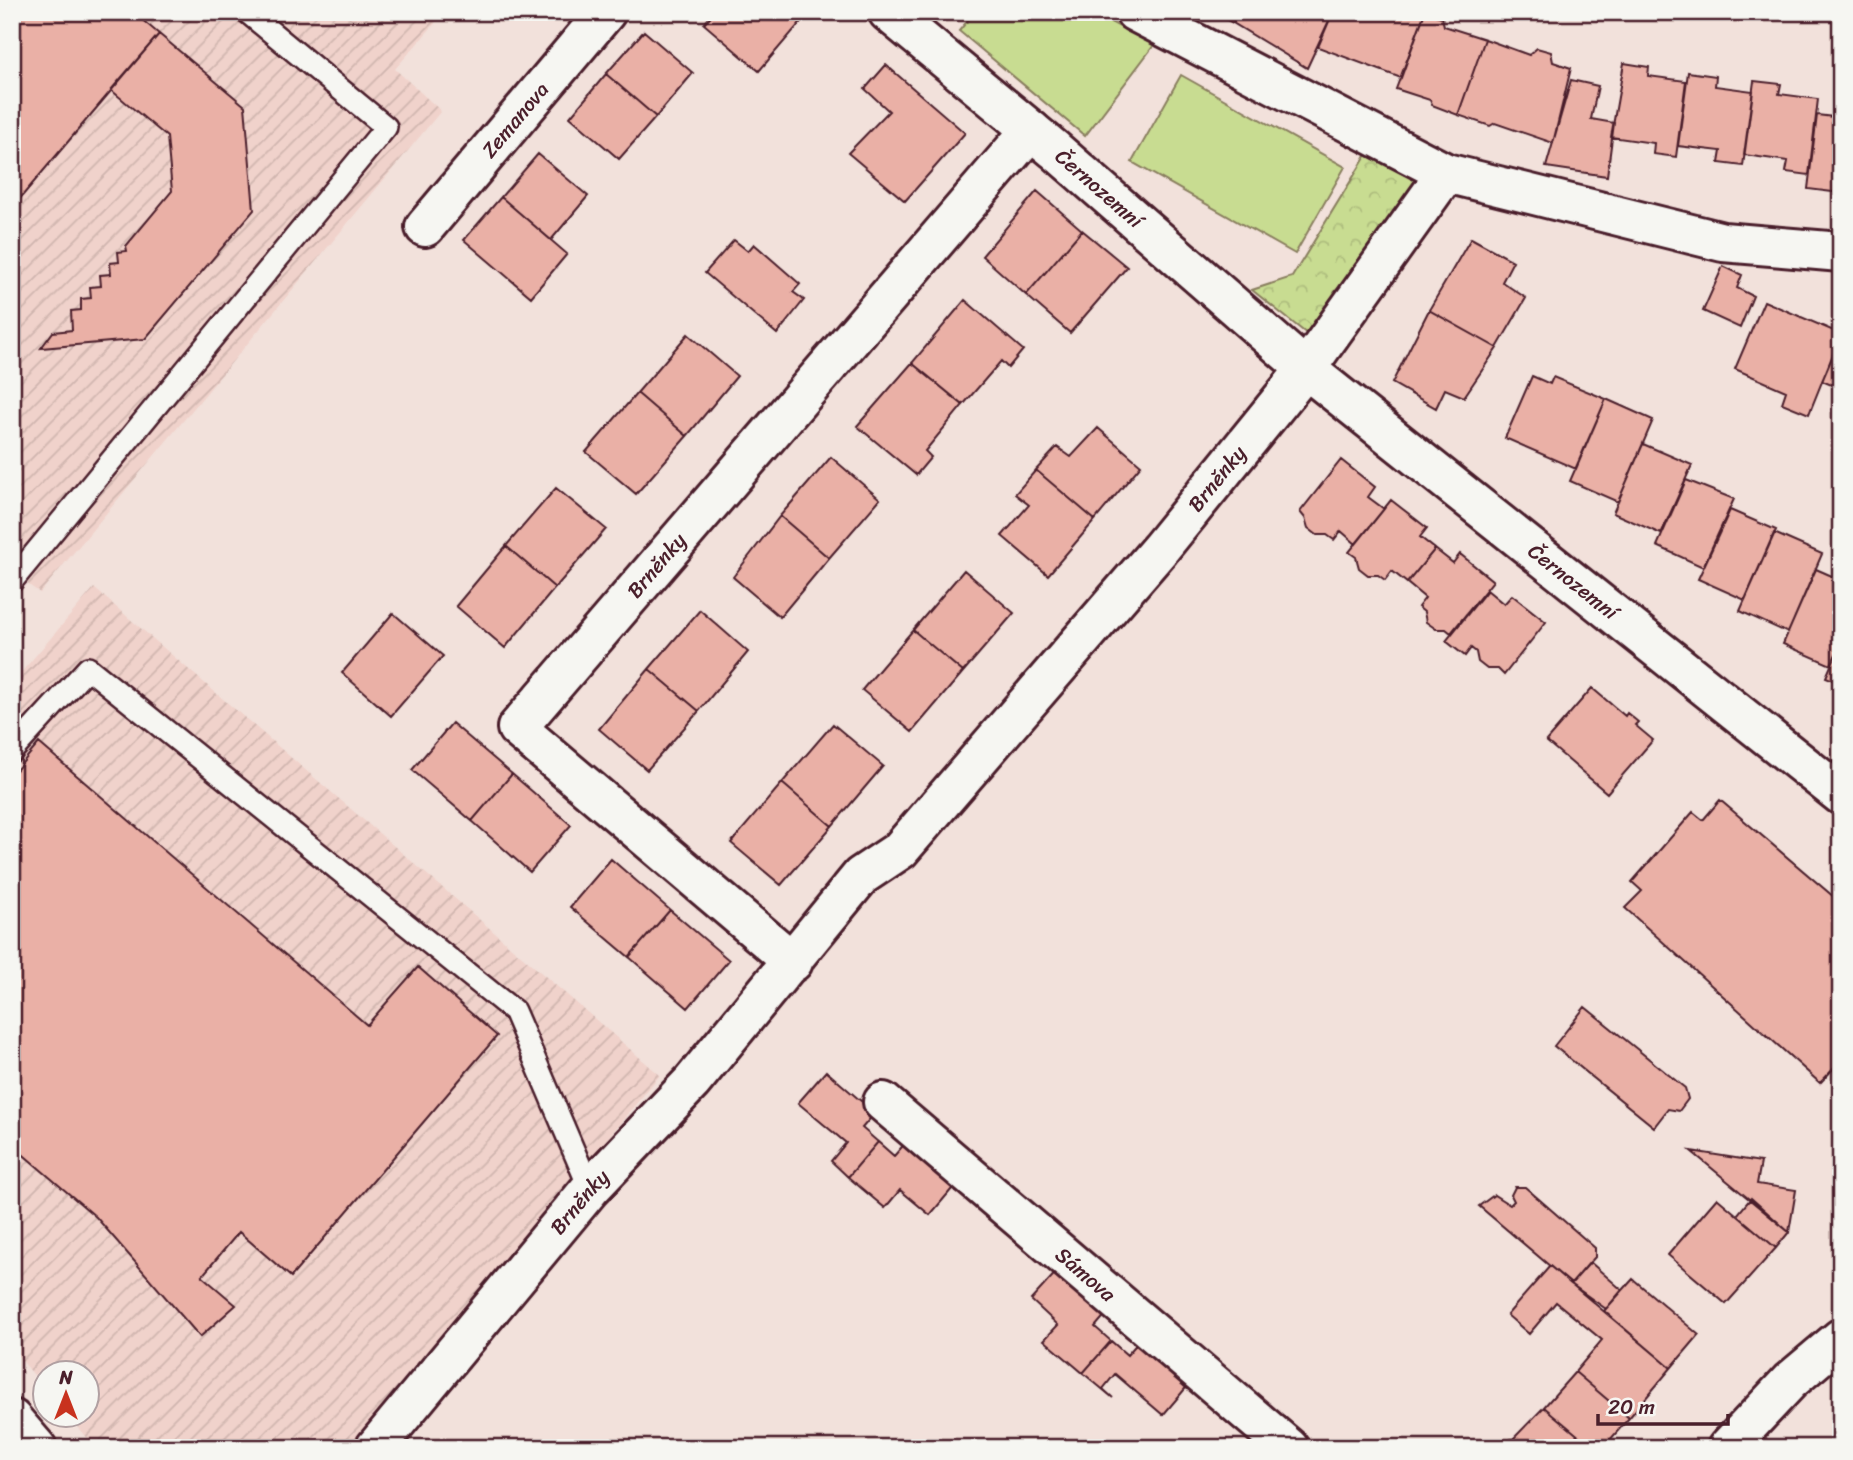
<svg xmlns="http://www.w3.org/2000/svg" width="1853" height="1460" font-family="Sriracha,sans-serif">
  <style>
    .industrial { fill: url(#industrial-furrows) }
    .park { fill: url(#park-crowns); stroke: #897e5e; stroke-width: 2 }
    .garden { fill: #c8dc91; stroke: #897e5e; stroke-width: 2 }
    .building { fill: #eab0a6; stroke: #4a1f2b; stroke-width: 2 }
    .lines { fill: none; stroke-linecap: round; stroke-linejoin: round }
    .lane-casing { stroke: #4a1f2b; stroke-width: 26 }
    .street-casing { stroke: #4a1f2b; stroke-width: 44 }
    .secondary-casing { stroke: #4a1f2b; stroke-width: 44 }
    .lane { stroke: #f6f6f2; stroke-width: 21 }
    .street { stroke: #f6f6f2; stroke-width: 38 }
    .secondary { stroke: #f6f6f2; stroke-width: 38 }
    .labels { text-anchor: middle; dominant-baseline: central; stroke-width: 5; stroke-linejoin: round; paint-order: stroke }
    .street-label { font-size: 21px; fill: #4a1f2b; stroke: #f6f6f2 }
  </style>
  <defs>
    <pattern id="industrial-furrows" width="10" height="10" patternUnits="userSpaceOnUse" patternTransform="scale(1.75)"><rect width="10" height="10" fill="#f0d2cb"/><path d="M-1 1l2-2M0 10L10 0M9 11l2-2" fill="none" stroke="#cfb4ae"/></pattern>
    <pattern id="park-crowns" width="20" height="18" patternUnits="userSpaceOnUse" patternTransform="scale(1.75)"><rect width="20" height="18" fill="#c8dc91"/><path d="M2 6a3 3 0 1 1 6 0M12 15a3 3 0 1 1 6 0" fill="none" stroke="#adbc7d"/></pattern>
  </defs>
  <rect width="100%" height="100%" fill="#f2e1db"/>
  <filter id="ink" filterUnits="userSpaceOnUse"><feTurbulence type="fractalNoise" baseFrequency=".0143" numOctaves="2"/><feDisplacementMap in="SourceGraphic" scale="14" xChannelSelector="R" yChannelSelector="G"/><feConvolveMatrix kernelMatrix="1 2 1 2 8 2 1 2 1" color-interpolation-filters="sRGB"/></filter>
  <g filter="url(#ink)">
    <!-- industrial -->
    <path class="industrial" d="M12 12H445L395 69 441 111 40 593 12 573Z
      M94 588 660 1075 351 1448H96L68 1415 88 1414V1372H46L45 1388 12 1349V683Z"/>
    <!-- park -->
    <path class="park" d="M1371 148 1419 178 1322 346 1252 290 1292 277Z"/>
    <!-- garden -->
    <path class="garden" d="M975 12H1092L1154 45 1085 136 959 31Z
      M1181 75 1345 167 1295 254 1132 162Z"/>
    <!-- building -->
    <path class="building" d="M12 12H133L159 34 12 208Z
      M714 12H801L806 16 759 71 704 24Z
      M1212 12H1237L1233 23Z
      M1237 12H1333L1307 68 1233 23Z
      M1333 12H1425L1401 78 1318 47Z
      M1425 12 1442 17 1444 26 1485 39 1458 115 1432 105 1430 100 1396 89Z
      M644 31 693 73 656 117 606 74Z
      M159 34 245 106 254 210 145 339 41 348 53 332 72 330 71 311 81 310V299L91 298 90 287 101 286 100 275 111 274 110 263 119 262 118 252 127 251 126 246 172 191 167 137 111 90Z
      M1485 39 1529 55 1537 48 1551 52 1553 62 1571 68 1553 143 1495 123 1490 126 1458 115Z
      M1624 63 1649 67 1648 76 1686 81 1676 157 1653 154 1654 143 1611 137Z
      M886 65 965 133 905 201 848 153 889 111 865 89Z
      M1688 72 1716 76 1715 86 1753 91 1743 166 1719 163 1721 151 1678 146Z
      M606 74 656 117 619 159 570 117Z
      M1571 80 1598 86 1591 119 1614 123 1607 176 1546 167Z
      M1754 81 1781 84 1779 94 1818 99 1809 175 1786 172 1788 161 1744 155Z
      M1817 115 1841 118V193L1808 189Z
      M538 154 588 196 551 240 501 197Z
      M1037 191 1082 230 1026 295 982 256Z
      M501 197 567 254 531 297 464 240Z
      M1082 230 1127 267 1070 333 1026 295Z
      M1471 238 1513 261 1502 282 1526 298 1497 348 1429 310Z
      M734 240 748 251 754 244 800 284 793 292 804 300 777 334 705 273Z
      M1723 266 1742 275 1737 288 1753 296 1740 328 1703 311Z
      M965 300 1023 350 1008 368 1001 361 963 405 912 363Z
      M1764 301 1841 334 1809 414 1782 403 1786 391 1735 369Z
      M1429 310 1497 348 1464 397 1445 389 1436 408 1392 383Z
      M688 334 737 376 687 436 637 393Z
      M1841 337V389L1822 381Z
      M912 363 963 405 925 451 931 457 916 475 857 426Z
      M1532 376 1550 384 1553 377 1606 399 1576 469 1505 438Z
      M637 393 687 436 636 494 586 452Z
      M1606 399 1653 420 1618 502 1570 481Z
      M1098 428 1141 465 1095 520 1036 470 1057 447 1071 457Z
      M1643 444 1692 465 1661 534 1613 513Z
      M831 457 880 499 829 558 780 516Z
      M1341 460 1375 487 1368 497 1384 509 1356 544 1341 531 1334 540 1327 535H1317L1308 528 1305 518 1300 512Z
      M1036 470 1095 520 1048 575 1002 536 1029 505 1015 494Z
      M1686 480 1734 499 1703 567 1657 546Z
      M556 488 606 529 555 588 506 546Z
      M1391 500 1427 528 1420 537 1435 549 1407 583 1392 571 1385 580 1378 575H1368L1359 568 1356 557 1349 552Z
      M1730 510 1776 530 1745 600 1698 579Z
      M780 516 829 558 780 617 733 577Z
      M1774 533 1822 554 1788 633 1740 611Z
      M506 546 555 588 505 648 456 606Z
      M1435 549 1453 563 1460 554 1493 581 1451 633 1446 629H1436L1426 622 1424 612 1418 607 1425 598 1407 583Z
      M1816 569 1841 580V643L1831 665 1783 644Z
      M964 570 1014 613 963 672 913 630Z
      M1487 590 1504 604 1512 595 1546 622 1504 675 1498 669H1487L1478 662 1476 652 1471 648 1465 656 1446 641Z
      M700 610 748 652 699 711 649 669Z
      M393 613 443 656 391 716 342 673Z
      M913 630 963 672 912 732 862 690Z
      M1841 643V683L1826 677Z
      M649 669 699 711 647 770 599 729Z
      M1592 688 1625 716 1627 713 1638 722 1635 725 1653 740 1607 793 1546 741Z
      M452 723 512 774 472 821 412 770Z
      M833 724 883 766 832 826 782 783Z
      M39 743 367 1025 418 967 497 1036 291 1277 239 1232 202 1276 236 1305 200 1337 96 1217 12 1145V775Z
      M512 774 571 825 530 872 472 821Z
      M782 783 832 826 781 885 731 843Z
      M1720 800 1841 903V1070L1836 1066 1820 1083 1625 908 1642 891 1632 882 1693 812 1703 820Z
      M611 859 670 910 629 957 570 907Z
      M670 910 729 960 688 1008 629 957Z
      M1585 1007 1685 1088 1688 1099 1679 1111 1668 1109 1654 1127 1554 1046Z
      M826 1071 875 1113 862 1128 878 1142 848 1177 831 1161 846 1143 798 1103Z
      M907 1141 957 1183 930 1215 900 1190 885 1208 848 1177 878 1142 894 1156Z
      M1691 1151 1761 1162 1757 1184 1796 1190 1789 1232Z
      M1515 1187H1525L1595 1248V1257L1571 1284 1479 1206 1494 1195 1510 1205 1514 1201 1511 1195Z
      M1717 1198 1776 1248 1726 1304 1668 1255Z
      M1751 1198 1789 1232 1776 1248 1737 1215Z
      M1590 1262 1622 1290 1606 1309 1571 1284Z
      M1550 1266 1671 1368 1629 1418 1575 1372 1602 1340 1556 1302 1529 1334 1507 1315Z
      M1059 1269 1107 1313 1095 1327 1111 1341 1083 1373 1044 1340 1058 1325 1031 1300Z
      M1633 1279 1699 1335 1671 1368 1604 1311Z
      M1140 1340 1190 1383 1163 1415 1115 1374 1103 1389 1113 1398 1083 1373 1111 1341 1127 1355Z
      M1575 1372 1629 1418 1603 1448H1593L1544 1407Z
      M1544 1407 1593 1448H1523L1513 1439Z
      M1511 1439H1513L1523 1448H1503Z"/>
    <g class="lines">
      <defs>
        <path id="lane" d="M12 581 386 127 247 12
          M12 751 88 668 514 1011 590 1189"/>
        <g id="street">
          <path id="s1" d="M888 12 1055 150 1306 369 1841 795"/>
          <path d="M1135 12 1446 173 1723 242 1841 252"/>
          <path id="s2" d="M425 227 606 12"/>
          <path id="s3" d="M793 962 517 728 1031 130"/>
          <path id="s4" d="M883 1102 1289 1448"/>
          <path id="s5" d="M375 1448 590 1189 692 1082 861 876 900 850 1160 549 1306 369 1446 173"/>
        </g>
        <path id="secondary" d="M12 1419 37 1448
          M1727 1448 1790 1381 1841 1338"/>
      </defs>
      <!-- lane casing -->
      <use href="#lane" class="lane-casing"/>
      <!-- street casing -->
      <use href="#street" class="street-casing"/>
      <!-- secondary casing -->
      <use href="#secondary" class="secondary-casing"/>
      <!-- lane -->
      <use href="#lane" class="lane"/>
      <!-- street -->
      <use href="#street" class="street"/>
      <!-- secondary -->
      <use href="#secondary" class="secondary"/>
    </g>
  </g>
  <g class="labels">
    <!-- street labels -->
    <g class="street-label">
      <text stroke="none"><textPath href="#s2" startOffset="140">Zemanova</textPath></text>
      <text stroke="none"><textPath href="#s1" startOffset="275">Černozemní</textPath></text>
      <text stroke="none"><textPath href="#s5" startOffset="1286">Brněnky</textPath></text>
      <text stroke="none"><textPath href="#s3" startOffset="576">Brněnky</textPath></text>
      <text stroke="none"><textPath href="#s1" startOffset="891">Černozemní</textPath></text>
      <text stroke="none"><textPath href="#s5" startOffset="320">Brněnky</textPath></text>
      <text stroke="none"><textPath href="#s4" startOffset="266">Sámova</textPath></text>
    </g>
  </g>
  <!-- margin -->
  <rect width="1853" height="1460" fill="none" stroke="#f6f6f2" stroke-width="42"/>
  <rect x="21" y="21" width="1811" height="1418" fill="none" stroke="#4a1f2b" stroke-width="2.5" filter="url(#ink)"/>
  <!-- north arrow -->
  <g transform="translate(66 1394)"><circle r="33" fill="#f6f6f2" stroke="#b1a0a2" stroke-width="2"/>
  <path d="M0-5L12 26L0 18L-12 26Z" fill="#c8321e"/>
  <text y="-10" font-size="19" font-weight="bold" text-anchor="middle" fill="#4a1f2b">N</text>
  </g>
  <!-- scale -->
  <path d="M1598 1414v10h130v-10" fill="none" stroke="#4a1f2b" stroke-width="3.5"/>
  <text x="1608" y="1414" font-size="21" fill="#4a1f2b" stroke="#f6f6f2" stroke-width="5" paint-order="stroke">20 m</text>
</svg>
